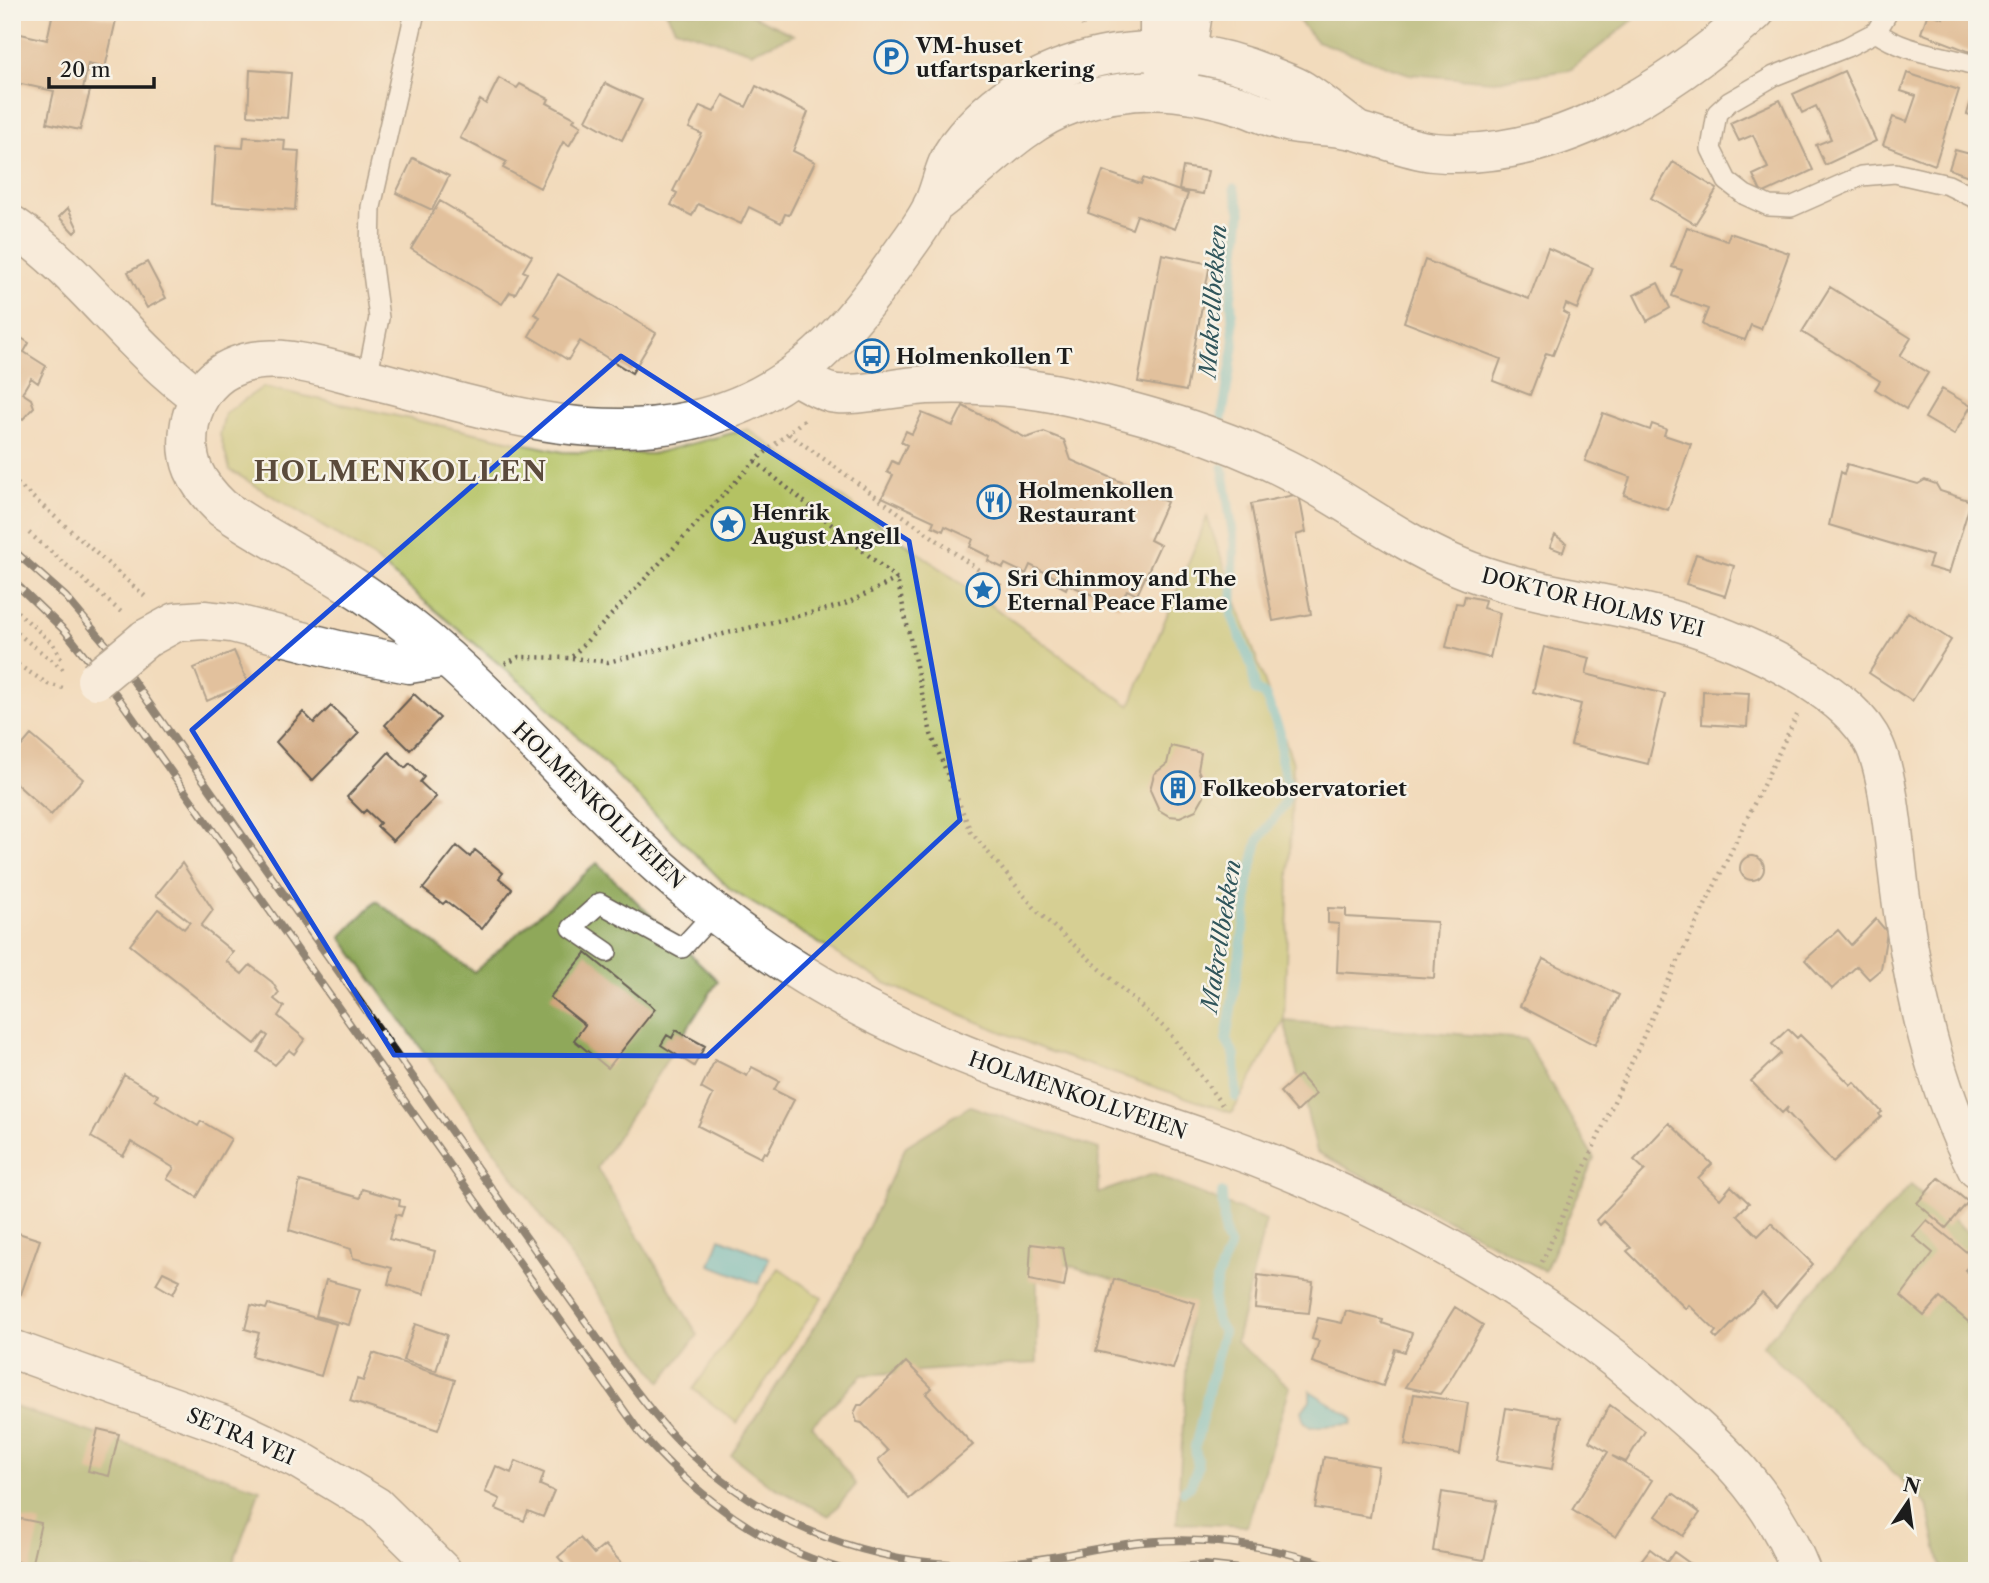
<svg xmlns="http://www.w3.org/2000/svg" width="1989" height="1583" font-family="'Libre Caslon Text',serif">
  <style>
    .green { fill: #b4c264; stroke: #686f40; stroke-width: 2 }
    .forest { fill: #8fa85a; stroke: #56623b; stroke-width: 2 }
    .water { fill: #55c0cf; stroke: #386e76; stroke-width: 2 }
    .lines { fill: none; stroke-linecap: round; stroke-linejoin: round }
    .stream { stroke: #55c0cf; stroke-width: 10 }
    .building { fill: #cfa378 }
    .service-casing { stroke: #675f54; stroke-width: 22 }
    .minor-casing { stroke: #675f54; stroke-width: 41 }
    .tertiary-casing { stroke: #675f54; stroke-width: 41 }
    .secondary-casing { stroke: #675f54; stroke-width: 41 }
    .path { stroke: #675f54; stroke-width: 4.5; stroke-dasharray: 2 5; stroke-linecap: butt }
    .service { stroke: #fff; stroke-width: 19 }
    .minor { stroke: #fff; stroke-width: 38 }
    .tertiary { stroke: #fff; stroke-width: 38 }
    .secondary { stroke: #fff; stroke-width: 38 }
    .rail-casing { stroke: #1c1c1c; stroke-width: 8 }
    .rail { stroke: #f7f3e8; stroke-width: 5; stroke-dasharray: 16; stroke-linecap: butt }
    .minor-bridge-casing { stroke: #675f54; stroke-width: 41; stroke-linecap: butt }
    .minor-bridge { stroke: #fff; stroke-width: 38 }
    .marked { fill: none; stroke: #1d4ed8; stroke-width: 5; stroke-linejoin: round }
    .labels { text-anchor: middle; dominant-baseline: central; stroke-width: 5; stroke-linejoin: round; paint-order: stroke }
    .poi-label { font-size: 21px; font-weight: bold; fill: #1c1c1c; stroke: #f7f3e8; text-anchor: start }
    .street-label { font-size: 21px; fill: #1c1c1c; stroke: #f7f3e8 }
    .water-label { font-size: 23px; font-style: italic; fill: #30555b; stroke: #f7f3e8 }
    .district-label { font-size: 28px; font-weight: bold; letter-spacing: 2px; fill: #5b4b3c; stroke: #f7f3e8 }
  </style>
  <rect width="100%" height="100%" fill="#f7f3e8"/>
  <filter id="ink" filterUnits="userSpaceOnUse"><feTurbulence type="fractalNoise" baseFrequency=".0143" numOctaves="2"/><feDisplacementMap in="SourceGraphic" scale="14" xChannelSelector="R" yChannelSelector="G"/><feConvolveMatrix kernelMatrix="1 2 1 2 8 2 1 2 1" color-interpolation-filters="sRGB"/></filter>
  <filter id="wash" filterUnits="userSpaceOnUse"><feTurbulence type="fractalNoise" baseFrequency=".00686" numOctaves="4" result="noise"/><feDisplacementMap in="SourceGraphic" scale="28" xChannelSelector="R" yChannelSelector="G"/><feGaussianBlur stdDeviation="1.57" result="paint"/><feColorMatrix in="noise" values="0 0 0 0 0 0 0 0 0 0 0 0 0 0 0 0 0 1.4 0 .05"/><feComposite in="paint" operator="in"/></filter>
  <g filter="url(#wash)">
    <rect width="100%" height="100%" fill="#f2dbbc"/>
    <!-- green -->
    <path class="green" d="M263 387 563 452 652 454 748 429 1130 706 1207 517 1293 763 1284 1021 1232 1113 1045 1050 885 983 731 890 536 695 371 556 230 470 220 435 225 413Z
      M779 1268 822 1298 737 1423 693 1389Z"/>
    <!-- forest -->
    <path class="forest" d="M666 12H745L794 35 752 52 675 28Z
      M1291 12H1643L1570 70 1492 81 1409 74 1316 41Z
      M597 863 718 981 597 1168 698 1335 661 1382 341 937 376 901 474 972Z
      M1284 1021 1525 1039 1594 1158 1545 1271 1317 1152Z
      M970 1106 1099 1149 1098 1193 1153 1174 1266 1220 1236 1342 1290 1387 1247 1526 1177 1523 1190 1304 1037 1255V1363L862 1375 812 1425 856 1485 829 1516 768 1484 731 1455 840 1288 906 1146Z
      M1911 1185 1977 1240V1571L1942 1570 1927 1505 1762 1346Z
      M12 1406 260 1489 230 1571H12Z"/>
    <!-- water -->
    <path class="water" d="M720 1238 769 1258 759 1284 710 1265Z
      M1310 1391 1349 1415 1353 1419 1352 1424 1310 1427 1304 1421 1302 1411 1310 1400Z"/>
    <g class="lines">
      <!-- stream -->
      <path class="stream" d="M1222 418 1234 346 1231 298 1241 213 1234 189
        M1223 468 1234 542 1232 615 1252 667 1255 690 1265 695 1280 732 1281 759 1289 790 1284 804 1258 841 1248 881 1247 908 1226 1040 1235 1056 1236 1097
        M1184 1491 1190 1486 1198 1467 1195 1447 1223 1331C1203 1308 1219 1271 1230 1247L1225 1236 1222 1193"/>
    </g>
    <g id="blocks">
      <!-- building -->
      <path class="building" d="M53 12H82L116 20 105 68 88 64 83 89 90 91 80 130 47 123 54 91 12 82V32L47 40Z
        M1945 12H1977V41L1973 53 1921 33 1928 13 1943 18Z
        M250 70 291 73 287 118 248 115Z
        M1844 71 1876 141 1825 165 1816 145 1831 139 1824 123 1816 106 1802 113 1793 94Z
        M1907 73 1959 90 1935 165 1883 145 1893 117 1907 122 1916 96 1901 91Z
        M499 78 517 88 520 84 549 99 547 103 575 118 573 121 581 126 569 146 563 142 540 188 503 168 507 162 460 138 480 100 486 104Z
        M605 83 642 100 622 140 586 120Z
        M756 86 808 112 793 151 815 162 789 215 785 214 781 223 749 207 741 224 698 204 692 216 671 205 677 193 673 191 702 134 689 128 700 106 714 112 723 95 746 107Z
        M1973 95 1977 97V117L1967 114Z
        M1780 100 1813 170 1762 194 1753 175 1768 168 1753 135 1739 141 1730 123Z
        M1977 135V179L1949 169 1955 150 1970 154Z
        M244 137 285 140 284 150 299 151 295 210 212 204 216 146 243 148Z
        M413 158 449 176 432 210 396 193Z
        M1673 162 1717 189 1695 224 1651 198Z
        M1183 167 1208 171 1203 194 1179 190Z
        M1103 171 1141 184 1143 178 1188 194 1175 229 1137 215 1132 229 1088 213Z
        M440 201 532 256 523 271 527 273 515 294 510 292 502 304 411 249Z
        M68 208 78 229 74 233 59 217Z
        M1687 227 1727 241 1730 233 1789 253 1761 329 1751 325 1745 340 1708 328 1702 324 1708 309 1672 296 1682 270 1672 267Z
        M1548 248 1593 268 1577 309 1566 304 1563 312 1569 315 1553 355 1546 353 1530 395 1493 381 1501 359 1404 322 1425 260 1529 299Z
        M1162 254 1210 264 1186 391 1138 382Z
        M147 262 166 298 147 308 128 272Z
        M558 274 656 333 632 373 580 341 568 360 529 336 540 317 534 314Z
        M1658 283 1670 308 1647 321 1634 295Z
        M1830 287 1911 338 1900 356 1928 373 1906 409 1875 389 1880 381 1802 332Z
        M12 332 29 343 24 352 46 366 38 383 31 378 22 393 31 399 34 407 23 419 12 413Z
        M1942 389 1971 406 1954 435 1925 418Z
        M963 406 1026 438 1044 432 1064 440 1071 460 1167 502 1150 540 1160 545 1137 595 1127 590 1119 607 1068 584 1066 589 1055 583 1057 578 1030 565 1026 574 1005 564 1003 568 988 561 990 557 970 547 973 539 945 526 943 531 932 526 934 521 882 497 893 475 887 472 892 461 898 464 907 445 901 442 906 431 912 434 922 413 953 426Z
        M1603 413 1650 430 1652 424 1666 429 1664 435 1691 444 1668 510 1624 495 1630 477 1585 461Z
        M1847 464 1918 484 1925 480 1936 484 1940 491 1971 501 1949 573 1928 567 1932 556 1829 525 1841 472 1844 474Z
        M1299 494 1306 532 1296 535 1311 614 1273 621 1251 504Z
        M1555 535 1566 543 1563 552 1550 547Z
        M1696 554 1734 566 1725 596 1686 584Z
        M1465 596 1485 600 1483 608 1500 613 1490 658 1446 647 1456 603 1463 604Z
        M1908 612 1951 640 1912 701 1869 673Z
        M1544 647 1590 658 1586 674 1665 694 1648 764 1571 745 1581 704 1533 692Z
        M234 651 248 683 207 701 194 668Z
        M1703 691 1749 693 1747 727 1702 724Z
        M414 694 440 718 410 750 385 725Z
        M331 706 359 733 312 781 276 742 303 712 314 723Z
        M31 735 83 779 51 815 12 780V742L20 748Z
        M1171 746 1201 753 1198 770 1205 785 1204 796 1196 810 1180 817 1169 816 1159 810 1150 790 1154 774 1167 764Z
        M389 752 405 768 410 763 424 777 420 782 436 797 393 841 377 826 380 823 366 810 363 813 347 797Z
        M457 846 470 857 475 850 503 873 499 878 512 889 482 929 446 901 443 904 423 889Z
        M1740 868a12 12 0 1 1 24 0a12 12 0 1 1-24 0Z
        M182 863 213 910 201 926 233 952 226 961 242 974 250 965 272 982 279 993 274 999 284 1007 278 1016 305 1039 294 1054 289 1050 275 1065 258 1052 268 1036 264 1033 255 1044 130 945 158 909 184 929 190 922 156 895Z
        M1328 908 1346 909V917L1437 922 1434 978 1337 972 1339 924 1328 923Z
        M1876 919 1887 932 1881 969 1869 979 1857 966 1832 989 1805 960 1838 930 1851 945Z
        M586 953 655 1009 608 1068 574 1040 585 1025 550 997Z
        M1543 959 1619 995 1595 1045 1520 1006Z
        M1788 1029 1797 1038 1800 1035 1851 1085 1854 1082 1882 1112 1879 1114 1881 1117 1833 1162 1786 1111 1788 1107 1782 1113 1751 1081 1781 1053 1772 1044Z
        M676 1030 705 1046 694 1066 661 1045 667 1035 672 1038Z
        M715 1060 747 1076 752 1067 779 1081 774 1090 794 1100 767 1153 764 1152 761 1158 698 1126 713 1095 701 1088Z
        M124 1075 158 1095 155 1100 198 1126 201 1121 231 1139 197 1197 167 1179 174 1168 131 1142 123 1156 91 1137Z
        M1299 1075 1316 1094 1297 1112 1280 1092Z
        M1669 1123 1712 1164 1698 1178 1720 1199 1731 1186 1749 1203 1737 1215 1758 1236 1771 1223 1813 1264 1776 1307 1762 1293 1717 1339 1713 1335 1716 1331 1689 1305 1686 1309 1642 1266 1627 1251 1631 1248 1604 1221 1600 1225 1596 1220 1645 1170 1634 1160Z
        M1939 1178 1968 1202 1946 1228 1917 1203Z
        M300 1181 360 1198 362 1189 400 1200 399 1206 404 1207 401 1216 396 1214 389 1239 435 1251 424 1294 388 1284 392 1268 353 1258 351 1249 289 1230Z
        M1927 1220 1975 1259 1965 1270 1977 1280V1329L1940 1298 1924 1316 1901 1296 1933 1253 1913 1236Z
        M12 1231 40 1240 21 1294 12 1291Z
        M1031 1244 1063 1248 1067 1270 1064 1287 1029 1280Z
        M163 1272 180 1280 173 1294 156 1284Z
        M1258 1275 1313 1282 1309 1313 1255 1308Z
        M1114 1279 1195 1303 1173 1369 1096 1351Z
        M326 1280 360 1289 349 1325 316 1316Z
        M268 1304 336 1324 321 1376 252 1356 259 1333 245 1329 251 1305 266 1309Z
        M1455 1307 1483 1325 1450 1380 1440 1394 1405 1387Z
        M1346 1311 1383 1320 1382 1323 1412 1333 1405 1352 1395 1349 1383 1386 1312 1362 1319 1341 1312 1339 1318 1318 1342 1323Z
        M415 1324 447 1335 436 1371 403 1360Z
        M373 1353 455 1380 438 1430 350 1401 357 1379 363 1381Z
        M906 1362 932 1388 926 1394 973 1445 909 1499 878 1460 888 1451 862 1423 857 1422 854 1413 858 1405H862Z
        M1414 1394 1468 1403 1460 1454 1405 1445Z
        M1610 1405 1645 1431 1626 1462 1612 1456 1652 1480 1616 1537 1572 1510 1608 1452 1589 1441Z
        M1506 1408 1561 1417 1552 1469 1497 1460Z
        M98 1429 119 1434 109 1476 88 1471Z
        M1324 1457 1378 1466 1370 1517 1315 1508Z
        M516 1461 544 1473 540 1485 554 1491 543 1517 528 1511 524 1521 496 1509 500 1499 485 1492 496 1466 511 1473Z
        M1442 1492 1497 1501 1484 1560 1433 1551Z
        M1673 1493 1700 1513 1683 1536 1656 1516Z
        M12 1517 41 1523 30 1571H17L19 1562 12 1561Z
        M580 1538 594 1554 605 1545 629 1571H570L558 1557Z
        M1650 1549 1667 1562 1674 1552 1695 1567 1692 1571H1633Z"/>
    </g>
  </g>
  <g filter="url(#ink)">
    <use href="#blocks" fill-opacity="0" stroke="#675f54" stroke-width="2"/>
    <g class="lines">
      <defs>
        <path id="service" d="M1888 12 1876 32 1847 47 1774 76 1729 102 1717 113 1711 149 1727 181 1745 195 1769 206 1791 207 1861 176 1895 173 1948 185 1977 199
          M1876 32C1907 54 1942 54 1977 66
          M367 378 379 318 370 251 371 207 415 12
          M607 952 572 928 600 903 682 948 715 912"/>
        <path id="minor" d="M1159 12V50L1170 84
          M1174 84 1187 52 1193 12
          M12 225C83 273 130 348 199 397
          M794 375C805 381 819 390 831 393 851 398 903 386 927 385 976 383 1024 386 1072 397 1145 414 1219 435 1286 469 1344 498 1396 540 1455 565 1522 594 1596 599 1666 618 1715 632 1764 652 1807 679 1833 696 1862 717 1875 746 1891 782 1895 858 1901 898 1914 991 1934 1085 1977 1169
          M145 639 176 622 204 620 232 623 338 650 409 664 447 658"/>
        <path id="tertiary" d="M12 1349 233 1428 296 1458 376 1506 442 1571"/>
        <path id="secondary" d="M1356 130C1338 117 1321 102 1302 90 1292 84 1279 80 1268 75 1160 29 1032 49 958 145 943 165 942 186 932 207 923 226 907 245 895 263 841 341 785 401 688 421 579 445 470 403 366 378 327 369 280 351 241 364 213 373 196 395 190 423 183 460 195 482 222 508 267 539 317 563 363 593 393 613 421 635 448 659 523 725 588 804 663 870 706 908 755 945 804 975 931 1054 1077 1094 1217 1143 1372 1198 1523 1280 1648 1386 1716 1444 1767 1486 1801 1571
          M932 206C978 173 1019 122 1073 104 1133 85 1179 87 1239 105 1254 110 1268 117 1283 121 1307 128 1333 124 1357 131 1383 138 1406 149 1433 152 1554 163 1669 89 1755 12"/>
      </defs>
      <!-- service casing -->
      <use href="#service" class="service-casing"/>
      <!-- minor casing -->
      <use href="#minor" class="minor-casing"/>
      <!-- tertiary casing -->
      <use href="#tertiary" class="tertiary-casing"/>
      <!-- secondary casing -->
      <use href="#secondary" class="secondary-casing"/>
      <!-- path -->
      <path class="path" d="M1078 12 1083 26
        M789 434 1001 586
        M755 461 897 579 931 734 971 832 1039 913 1168 1031 1222 1105
        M12 479 146 597
        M29 533 121 612
        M12 607 53 644 63 662
        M12 629 64 670
        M572 658 608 662 843 605 897 579
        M12 661 48 684 63 688
        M505 664 519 657 571 658 755 461 804 420
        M1542 1262 1666 986 1797 715"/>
      <!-- service -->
      <use href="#service" class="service"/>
      <!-- minor -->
      <use href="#minor" class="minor"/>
      <!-- tertiary -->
      <use href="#tertiary" class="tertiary"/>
      <!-- secondary -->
      <use href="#secondary" class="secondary"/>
      <defs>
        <path id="rail" d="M12 549 66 597 115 655 612 1359C634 1388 656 1419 682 1445 764 1527 880 1570 995 1564 1039 1562 1082 1550 1126 1544 1201 1534 1274 1545 1345 1571
          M12 580 65 631 118 697 641 1434C697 1497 767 1549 849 1571
          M1117 1571 1205 1565 1257 1571"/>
      </defs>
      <!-- rail casing -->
      <use href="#rail" class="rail-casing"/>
      <!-- rail -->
      <use href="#rail" class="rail"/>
      <defs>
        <path id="minor-bridge" d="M96 680 145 639"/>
      </defs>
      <!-- minor-bridge casing -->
      <use href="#minor-bridge" class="minor-bridge-casing"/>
      <!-- minor-bridge -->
      <use href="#minor-bridge" class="minor-bridge"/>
    </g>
  </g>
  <!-- marked area -->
  <path d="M0 0H1989V1583H0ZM621 356 909 541 960 820 707 1056 394 1055 192 730Z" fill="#f2dbbc" fill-opacity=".55" fill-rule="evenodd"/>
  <path class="marked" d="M621 356 909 541 960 820 707 1056 394 1055 192 730Z"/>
  <!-- icons -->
  <defs>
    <symbol id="parking-ring" viewBox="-11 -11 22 22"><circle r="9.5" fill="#f7f3e8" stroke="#1f6fb2" stroke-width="1.5"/><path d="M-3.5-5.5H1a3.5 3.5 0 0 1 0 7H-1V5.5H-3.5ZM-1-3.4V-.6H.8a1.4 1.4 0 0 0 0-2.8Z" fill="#1f6fb2"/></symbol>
    <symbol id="bus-ring" viewBox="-11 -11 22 22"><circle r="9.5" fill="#f7f3e8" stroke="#1f6fb2" stroke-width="1.5"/><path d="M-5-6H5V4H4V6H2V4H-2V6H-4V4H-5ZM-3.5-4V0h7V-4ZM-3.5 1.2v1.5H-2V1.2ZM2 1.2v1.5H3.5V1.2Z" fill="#1f6fb2"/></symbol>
    <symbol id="restaurant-ring" viewBox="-11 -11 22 22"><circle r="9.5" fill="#f7f3e8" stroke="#1f6fb2" stroke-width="1.5"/><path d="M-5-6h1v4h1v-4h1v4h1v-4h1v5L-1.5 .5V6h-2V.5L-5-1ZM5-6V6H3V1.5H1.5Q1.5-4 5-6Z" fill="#1f6fb2"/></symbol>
    <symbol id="sight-ring" viewBox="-11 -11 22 22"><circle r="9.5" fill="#f7f3e8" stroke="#1f6fb2" stroke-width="1.5"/><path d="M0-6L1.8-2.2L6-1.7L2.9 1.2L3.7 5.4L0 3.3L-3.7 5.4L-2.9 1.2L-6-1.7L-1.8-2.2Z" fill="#1f6fb2"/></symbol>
    <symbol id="building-ring" viewBox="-11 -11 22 22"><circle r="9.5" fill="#f7f3e8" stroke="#1f6fb2" stroke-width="1.5"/><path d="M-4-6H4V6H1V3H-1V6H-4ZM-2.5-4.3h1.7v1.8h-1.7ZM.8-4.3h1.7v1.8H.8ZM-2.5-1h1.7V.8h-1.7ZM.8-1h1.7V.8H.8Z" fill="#1f6fb2"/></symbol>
  </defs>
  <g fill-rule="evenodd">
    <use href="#parking-ring" x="872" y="38" width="38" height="38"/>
    <use href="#bus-ring" x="853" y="337" width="38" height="38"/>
    <use href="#restaurant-ring" x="975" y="483" width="38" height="38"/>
    <use href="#sight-ring" x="709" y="505" width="38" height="38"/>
    <use href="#sight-ring" x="964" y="571" width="38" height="38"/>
    <use href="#building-ring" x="1159" y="769" width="38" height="38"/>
  </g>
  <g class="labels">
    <!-- poi labels -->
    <g class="poi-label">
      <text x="916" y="45">VM-huset<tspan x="916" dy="24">utfartsparkering</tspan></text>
      <text x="896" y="356">Holmenkollen T</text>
      <text x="1018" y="490">Holmenkollen<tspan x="1018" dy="24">Restaurant</tspan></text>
      <text x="752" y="512">Henrik<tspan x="752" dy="24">August Angell</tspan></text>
      <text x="1007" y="578">Sri Chinmoy and The<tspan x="1007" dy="24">Eternal Peace Flame</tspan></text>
      <text x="1202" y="788">Folkeobservatoriet</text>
    </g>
    <!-- street labels -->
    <g class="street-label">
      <text transform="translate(1593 602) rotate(14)">DOKTOR HOLMS VEI</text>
      <text transform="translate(599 805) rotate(44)">HOLMENKOLLVEIEN</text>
      <text transform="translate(1078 1095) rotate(19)">HOLMENKOLLVEIEN</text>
      <text transform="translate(241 1436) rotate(23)">SETRA VEI</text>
    </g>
    <!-- water labels -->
    <g class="water-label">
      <text transform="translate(1213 301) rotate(-86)">Makrellbekken</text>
      <text transform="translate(1221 936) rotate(-81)">Makrellbekken</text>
    </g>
    <!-- district labels -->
    <g class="district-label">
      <text x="401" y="471">HOLMENKOLLEN</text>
    </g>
  </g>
  <!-- margin -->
  <rect width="1989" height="1583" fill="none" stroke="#f7f3e8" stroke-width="42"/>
  <!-- north arrow -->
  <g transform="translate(1908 1502) rotate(13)" stroke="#f7f3e8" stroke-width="5" paint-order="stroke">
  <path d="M0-5L12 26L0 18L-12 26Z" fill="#1c1c1c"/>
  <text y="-10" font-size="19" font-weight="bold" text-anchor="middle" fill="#1c1c1c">N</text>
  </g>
  <!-- scale -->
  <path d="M49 77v10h105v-10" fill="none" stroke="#1c1c1c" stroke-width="3.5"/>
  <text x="60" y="77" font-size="21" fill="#1c1c1c" stroke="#f7f3e8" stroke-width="5" paint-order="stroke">20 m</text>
</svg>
